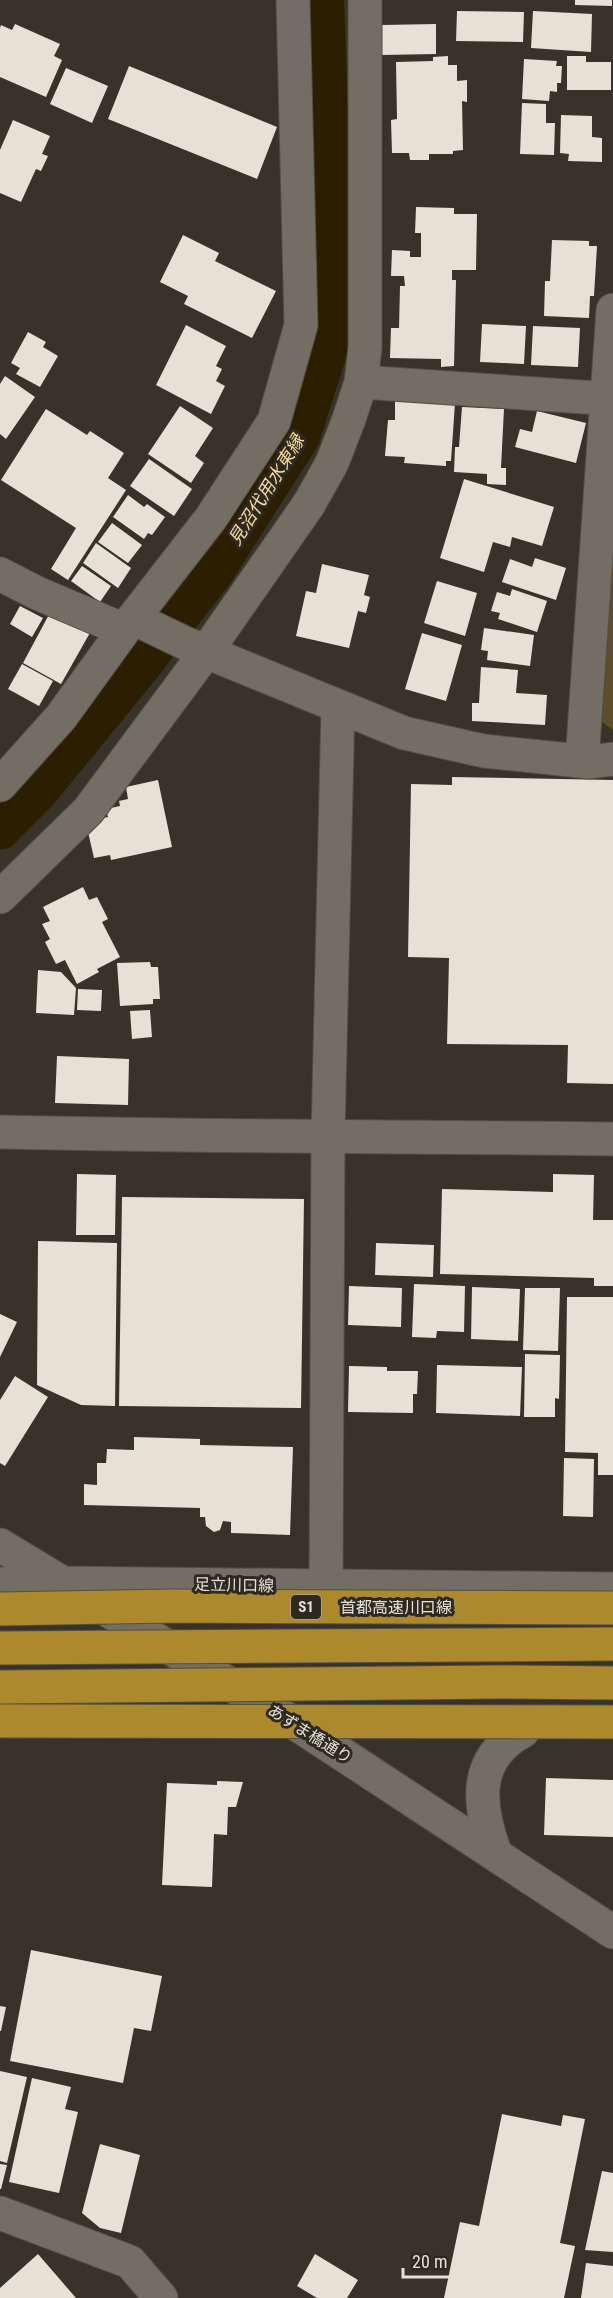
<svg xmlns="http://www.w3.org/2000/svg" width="613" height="2298" font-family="'Roboto Condensed','Noto Sans JP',sans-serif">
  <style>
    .green { fill: #5c4e2c }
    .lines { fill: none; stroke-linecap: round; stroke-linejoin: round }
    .canal { stroke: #2b1f00; stroke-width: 38 }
    .building { fill: #e6e1d5 }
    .street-casing { stroke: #524f47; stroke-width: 35 }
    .secondary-casing { stroke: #524f47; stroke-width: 35 }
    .street { stroke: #726e63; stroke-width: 33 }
    .secondary { stroke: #726e63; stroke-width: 33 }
    .highway-bridge-casing { stroke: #524f47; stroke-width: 35; stroke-linecap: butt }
    .highway-bridge { stroke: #ac892a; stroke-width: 33 }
    .labels { text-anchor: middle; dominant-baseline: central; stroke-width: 6; stroke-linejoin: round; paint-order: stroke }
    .shield { fill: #2d2921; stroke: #aeaaa4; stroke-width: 1.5 }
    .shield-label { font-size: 15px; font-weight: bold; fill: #e5e2dc }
    .street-label { font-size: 16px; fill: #e5e2dc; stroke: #2d2921 }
    .water-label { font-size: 18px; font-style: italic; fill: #f8db95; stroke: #2d2921 }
  </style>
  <rect width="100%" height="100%" fill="#37332a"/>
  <!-- green -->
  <path class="green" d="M613 542V730L601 721Z"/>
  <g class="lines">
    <!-- canal -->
    <path class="canal" d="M0 831 39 792 139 670 215 572 301 437 334 333 332 195 325 0"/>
  </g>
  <!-- building -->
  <path class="building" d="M575 0H612V6L575 5Z
    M457 11 524 12 523 42 456 41Z
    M533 11 592 14 591 52 531 48Z
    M15 24 60 44 54 56 62 60 46 97 0 77V28L1 25 12 30Z
    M436 24V54L382 55V25Z
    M448 56V65H457V81L467 80V102L462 101 463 150 453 151V154H429V160H410L409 153H392L391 120 397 119 396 62 433 61V57Z
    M567 56H586V62H611V90H567Z
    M524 59 557 61 556 66H562L561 83H557V92L550 91 549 101 522 99Z
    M129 66 277 127 257 179 108 119Z
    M66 68 108 86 92 123 50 104Z
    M522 103 546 104V123H555L554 155 520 154Z
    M561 115 592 116V137L602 138V162L568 161 569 154 560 153Z
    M13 120 50 136 42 154 48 156 41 171 36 169 21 202 0 193V150Z
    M416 207 454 208V214H477L476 270H452V280H456L454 366 441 367V359L390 358 391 328H399L400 286H405L404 276H391L392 250 410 251V257H421V233H415Z
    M183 235 219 253 215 261 276 291 252 338 184 304 188 296 160 282Z
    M552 240 589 241V246H597L594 296H590L589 318 544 316 545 281H550Z
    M482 324 526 326 524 364 480 362Z
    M186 325 226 346 216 366 222 369 216 381 225 386 211 414 156 385Z
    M533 326 580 328 578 367 531 365Z
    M28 332 46 342 43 347 58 356 40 387 16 374 20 368 11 363Z
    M5 376 35 397 6 439 0 434V384Z
    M395 400 455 403 451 461H446V466L404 463 405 457 385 456 388 420H395Z
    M180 406 213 428 195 456 204 463 191 483 148 454Z
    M462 407 504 409 501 468H506V485L487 484V474L454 472 455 447H459Z
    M46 409 87 435 90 431 124 453 108 478 126 490 68 580 51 569 76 528 1 480Z
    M537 411 586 423 576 463 515 447 520 429 532 432Z
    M149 459 192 489 174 516 130 486Z
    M464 479 554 507 542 546 512 537 510 547 493 542 484 572 440 558Z
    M128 495 144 507 147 504 165 517 152 535 148 533 144 539 113 517Z
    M112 523 142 545 128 563 98 542Z
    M96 543 131 568 118 588 83 563Z
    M535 558 566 568 556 600 502 582 510 559 532 567Z
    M322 564 369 575 364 595 370 597 366 613 358 611 349 648 296 636 306 591 316 593Z
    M82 566 111 586 100 602 71 581Z
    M437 581 477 593 465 636 424 623Z
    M512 589 547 601 537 632 498 619 500 613 491 611 497 592 510 596Z
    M20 606 43 618 32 637 10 624Z
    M52 609 91 631 61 684 23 663Z
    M484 628 534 635 530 666 487 660 488 651 481 650Z
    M422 633 462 645 446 701 405 689Z
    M22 664 53 681 39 706 8 689Z
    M481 667 518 670 516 693 547 695 545 725 472 721V703H479Z
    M452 777 613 780V1084L567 1083 568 1045 447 1044 449 958 408 957 411 784 452 785Z
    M158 780 172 847 111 860 110 855 94 858 88 832 99 819 108 817 106 809 120 806 119 801 128 799 126 787Z
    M83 887 89 900 97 897 108 919 102 922 120 957 97 969 99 972 77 984 65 960 56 964 45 942 50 939 42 924 50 921 43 907Z
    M150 962 151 967H158L160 999H153V1004L120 1006 117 963Z
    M38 970 61 972 76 988 74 1015 36 1013Z
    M78 989 102 990 101 1011 77 1010Z
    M150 1010 152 1037 132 1039 130 1011Z
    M57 1056 129 1059 128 1105 55 1103Z
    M77 1174 116 1175 115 1235H76Z
    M553 1174 594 1175 593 1220H613V1286H594V1278L440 1274 442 1189 553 1192Z
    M122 1197 304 1199 301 1408 119 1406Z
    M38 1241 117 1243 115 1406 81 1405 37 1385Z
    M376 1243 434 1245 433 1277 375 1275Z
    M414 1284 465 1286 464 1332 437 1331 436 1338 412 1337Z
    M349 1286 402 1288 401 1327 348 1325Z
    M472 1287 520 1289 518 1341 471 1339Z
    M525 1288H560L558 1351 523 1350Z
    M567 1297H613V1475H598V1453L565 1452Z
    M0 1314 17 1322 0 1357Z
    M525 1354 560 1355 559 1399 555 1398V1417H524Z
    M437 1365 522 1367 520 1416 436 1413Z
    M349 1366 387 1367V1371H418L417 1394H413V1413L348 1412Z
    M15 1376 48 1397 5 1466 0 1463V1400Z
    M134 1437 200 1439V1445L293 1447 290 1535 231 1533V1522L223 1521 220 1530 214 1532 206 1526 205 1517H200V1508L84 1505V1484L97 1485V1463H106L107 1449 134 1450Z
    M564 1458 594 1459 593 1517 563 1516Z
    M546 1778 613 1780V1837L544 1835Z
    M217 1781 243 1782 236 1807H228L227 1835 214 1834 212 1887 162 1885 167 1783 217 1785Z
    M31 1950 162 1976 151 2031 134 2028 123 2083 10 2061Z
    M0 2006 6 2007 1 2031H0Z
    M0 2071 27 2077 7 2163 0 2161Z
    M32 2078 71 2087 65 2109 78 2112 59 2193 9 2182Z
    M502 2114 561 2126 563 2115 585 2119 560 2243 575 2246 564 2298H444L460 2222 479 2226Z
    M100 2144 140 2155 121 2233 100 2228 82 2213Z
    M0 2164 7 2165 1 2189H0Z
    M602 2171 613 2173V2252L585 2250Z
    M38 2254 76 2298H0V2288Z
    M315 2254 358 2280 347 2298H317L297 2286Z
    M586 2263 613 2266V2298H581Z"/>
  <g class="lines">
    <defs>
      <path id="street" d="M361 382 613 399
        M0 574 37 593 124 630
        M133 618 187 644 404 733 484 751 589 762 613 759
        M582 761 613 310
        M0 785 61 717 124 630 211 518 274 421 301 325 293 0
        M0 897 88 811 206 652 309 504 332 463 349 419 361 382 365 348V0
        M326 1587 328 1135 338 706"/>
      <path id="secondary" d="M0 1132C204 1137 409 1136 613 1139
        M0 1545 304 1729 613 1932
        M0 1584 60 1583 613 1589
        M496 1855C478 1807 471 1759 523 1731
        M0 2213 130 2262 161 2298"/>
    </defs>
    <!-- street casing -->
    <use href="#street" class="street-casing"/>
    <!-- secondary casing -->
    <use href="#secondary" class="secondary-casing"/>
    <!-- street -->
    <use href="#street" class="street"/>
    <!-- secondary -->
    <use href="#secondary" class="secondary"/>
    <defs>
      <path id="highway-bridge" d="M0 1609 170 1606 613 1608
        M0 1648 613 1644
        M0 1687 499 1682 613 1683
        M0 1721 613 1722"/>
    </defs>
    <!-- highway-bridge casing -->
    <use href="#highway-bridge" class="highway-bridge-casing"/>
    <!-- highway-bridge -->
    <use href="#highway-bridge" class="highway-bridge"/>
  </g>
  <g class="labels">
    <!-- shield labels -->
    <rect class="shield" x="291" y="1595" width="30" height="24" rx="4.5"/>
    <g class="shield-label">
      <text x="306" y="1607">S1</text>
    </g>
    <!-- street labels -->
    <g class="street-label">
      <text transform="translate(234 1585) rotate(1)">足立川口線</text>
      <text x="396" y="1607">首都高速川口線</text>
      <text transform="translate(310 1734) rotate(32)">あずま橋通り</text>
    </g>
    <!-- water labels -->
    <g class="water-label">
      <text transform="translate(266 490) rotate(-58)">見沼代用水東縁</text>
    </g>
  </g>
  <!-- scale -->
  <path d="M403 2268v9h106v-9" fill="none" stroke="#e5e2dc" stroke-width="3"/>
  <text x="412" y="2268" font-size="18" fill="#e5e2dc" stroke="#2d2921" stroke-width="4.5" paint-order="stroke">20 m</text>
</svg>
